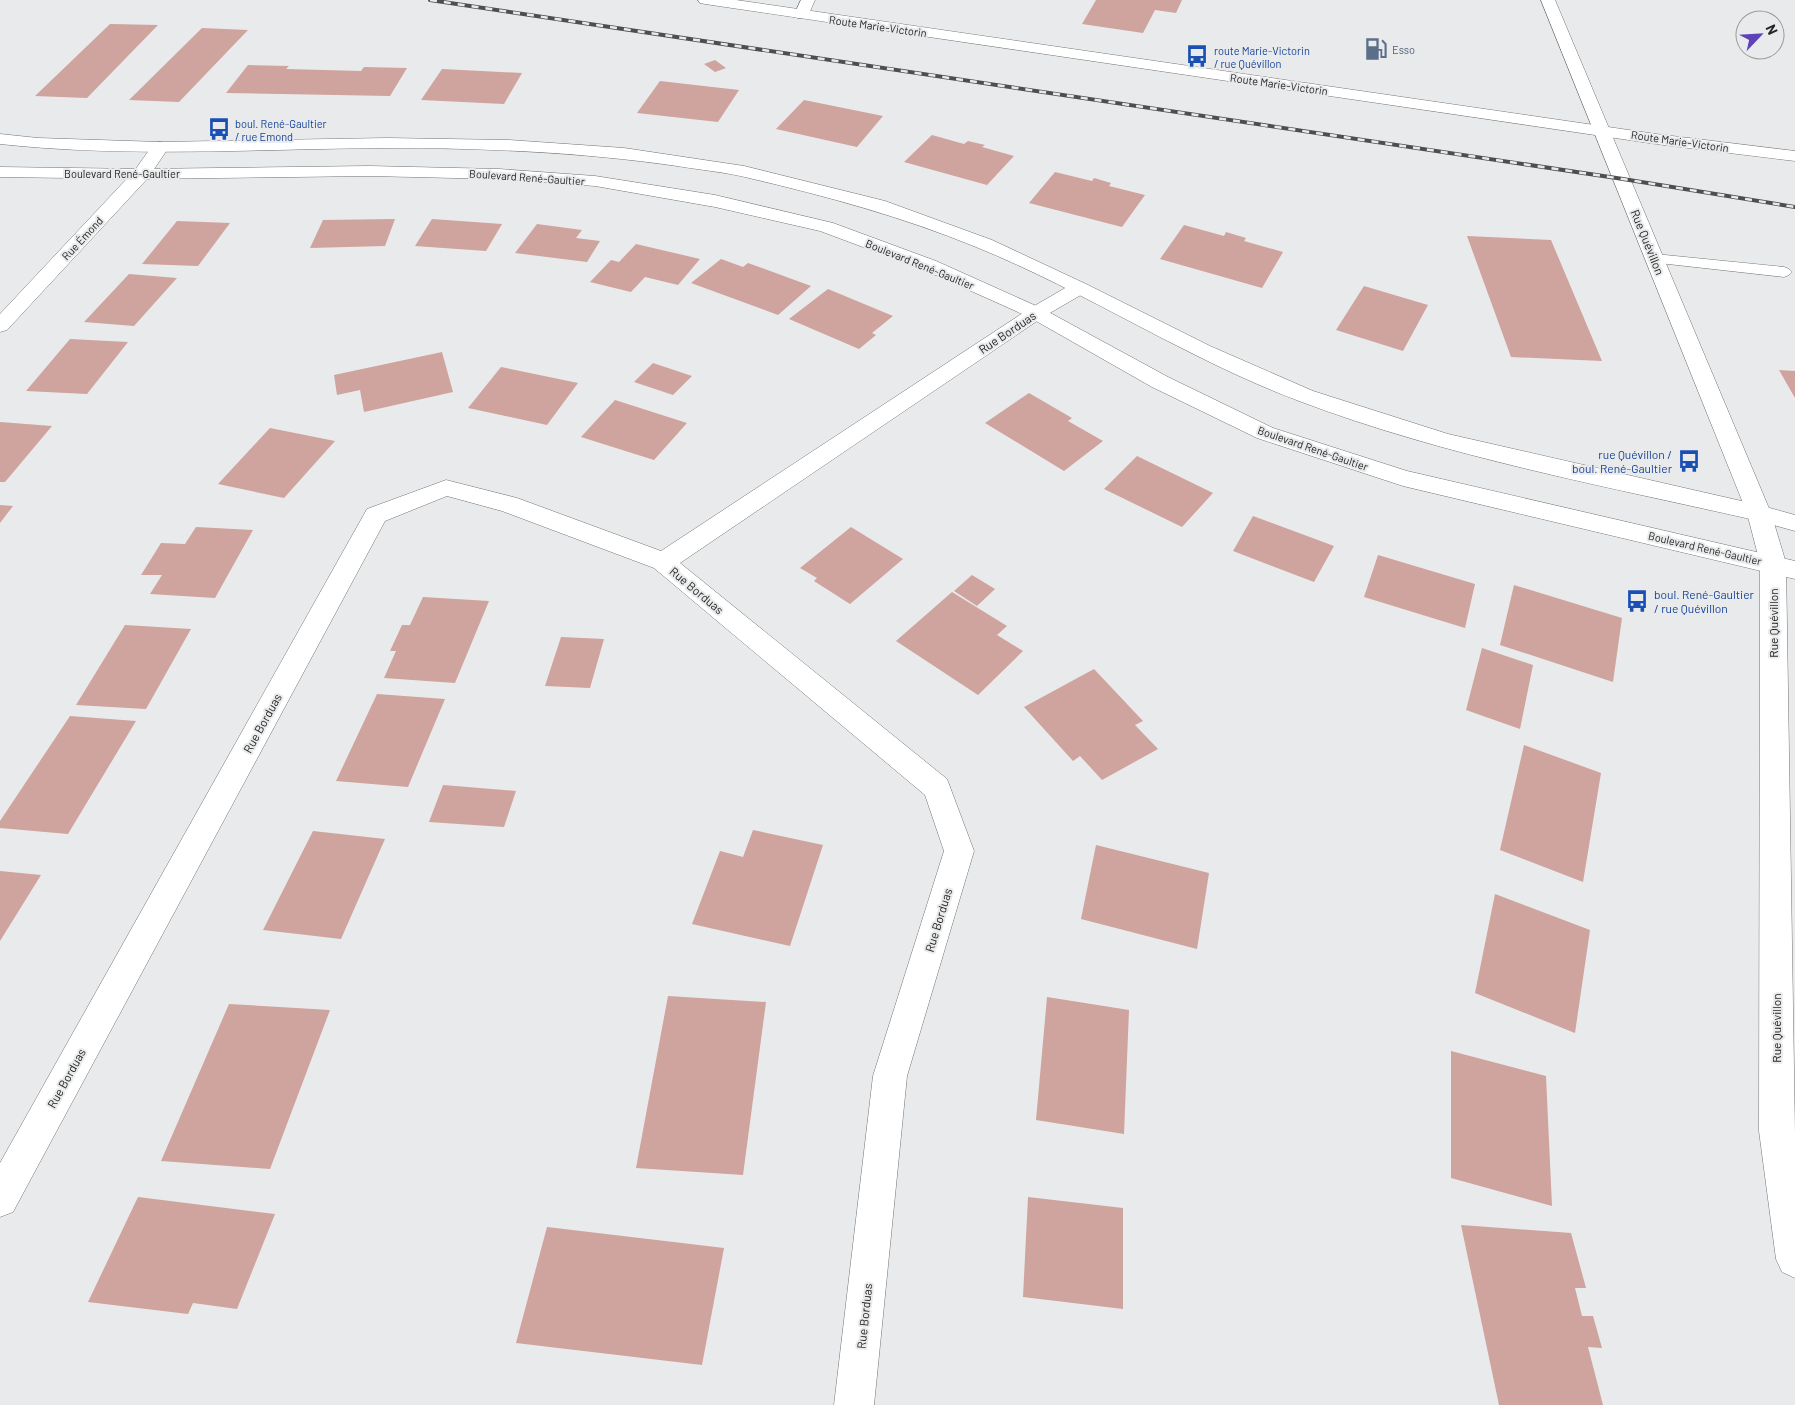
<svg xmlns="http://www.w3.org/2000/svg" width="1795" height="1405" font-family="Barlow,sans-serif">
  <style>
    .building { fill: #cfa39e }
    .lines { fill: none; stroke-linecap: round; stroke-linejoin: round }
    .service-casing { stroke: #727374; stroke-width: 1 }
    .minor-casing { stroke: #727374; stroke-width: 1 }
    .tertiary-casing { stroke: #727374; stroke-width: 1 }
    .primary-casing { stroke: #727374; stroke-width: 1 }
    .service { fill: #fff; fill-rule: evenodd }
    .minor { fill: #fff; fill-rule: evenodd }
    .tertiary { fill: #fff; fill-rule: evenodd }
    .primary { fill: #fff; fill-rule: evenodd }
    .rail-casing { stroke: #4e4e4e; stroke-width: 4 }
    .rail { stroke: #e9eaeb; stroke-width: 2.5; stroke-dasharray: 7; stroke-linecap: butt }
    .labels { text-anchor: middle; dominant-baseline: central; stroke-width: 4; stroke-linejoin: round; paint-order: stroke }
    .far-street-label { font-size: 11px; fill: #252525; stroke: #e9eaeb }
    .far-service-label { font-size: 11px; fill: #4e5e75; stroke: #e9eaeb; text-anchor: start }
    .far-transit-label { font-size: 11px; fill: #164399; stroke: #e9eaeb; text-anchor: start }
    .street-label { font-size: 12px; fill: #252525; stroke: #e9eaeb }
    .transit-label { font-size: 12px; fill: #164399; stroke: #e9eaeb; text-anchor: end }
  </style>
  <rect width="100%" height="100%" fill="#e9eaeb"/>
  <!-- building -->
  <path class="building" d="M1096 0H1182L1176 13 1155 10 1143 33 1082 24Z
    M110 24 158 25 87 98 35 96Z
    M202 28 248 30 179 102 129 100Z
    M715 60 726 68 715 72 704 64Z
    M248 65 289 66 286 69 361 71 364 67 407 68 390 96 226 93Z
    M442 69 522 73 504 104 421 100Z
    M660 81 739 90 718 122 637 113Z
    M804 100 883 116 857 147 776 129Z
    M932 135 964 144 968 141 985 145 982 147 1014 156 987 185 904 162Z
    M1055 172 1092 181 1094 178 1111 183 1109 186 1145 195 1122 227 1029 203Z
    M395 219 385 246 310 248 323 220Z
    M432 219 502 224 486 251 415 246Z
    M177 221 230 223 198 266 142 264Z
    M537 224 582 230 576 238 600 241 587 262 515 253Z
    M1184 225 1224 236 1226 232 1246 238 1244 241 1283 252 1262 288 1160 259Z
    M1467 236 1551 240 1602 361 1511 357Z
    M636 244 700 259 678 285 645 277 631 292 590 282 611 260 619 262Z
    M721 259 743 267 748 263 811 286 778 315 691 283Z
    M129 274 177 278 134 326 84 322Z
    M1364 286 1428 305 1403 351 1336 330Z
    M828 289 893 316 872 333 876 335 859 349 789 319Z
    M70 339 128 342 87 394 26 391Z
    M442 352 453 392 364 412 360 390 337 395 334 375Z
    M653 363 692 376 673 395 634 382Z
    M501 367 578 383 547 425 468 408Z
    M1779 370 1795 371V398Z
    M1029 393 1072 418 1068 421 1103 441 1064 471 985 423Z
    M615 400 687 423 654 460 581 437Z
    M0 422 52 426 5 482H0Z
    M270 428 335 441 284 498 218 484Z
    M1137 456 1213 493 1182 527 1104 489Z
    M0 505 13 506 0 523Z
    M1253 516 1334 546 1314 582 1233 551Z
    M196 527 253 530 215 598 150 594 162 575H141L161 543 185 544Z
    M851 527 903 559 850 604 814 581 817 578 800 568Z
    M1378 555 1475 584 1465 628 1364 597Z
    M972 575 995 589 977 606 954 591Z
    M1514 585 1622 618 1613 682 1500 645Z
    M952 592 1007 626 997 635 1023 651 978 695 896 641Z
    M423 597 489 601 455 683 384 678 396 651H390L402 625H410Z
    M125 625 191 629 146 709 76 705Z
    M561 637 604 639 590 688 545 686Z
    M1482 648 1533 665 1520 729 1466 710Z
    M1094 669 1143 721 1135 725 1158 749 1102 780 1080 756 1073 761 1024 707Z
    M377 694 445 699 408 787 336 781Z
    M70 716 136 721 68 834 0 828V821Z
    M1524 745 1601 773 1583 882 1500 850Z
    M443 785 516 791 504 827 429 822Z
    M753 830 823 845 790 946 692 924 720 851 743 857Z
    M313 831 385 839 341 939 263 930Z
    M1096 845 1209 873 1197 949 1081 919Z
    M0 871 41 875 0 941Z
    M1495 894 1590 930 1575 1033 1475 993Z
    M668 996 766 1002 743 1175 636 1168Z
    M1047 997 1129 1010 1124 1134 1036 1120Z
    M229 1004 330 1010 270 1169 161 1161Z
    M1451 1051 1546 1076 1552 1206 1451 1178Z
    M138 1197 275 1214 237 1309 193 1303 188 1314 88 1302Z
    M1028 1197 1123 1208V1309L1023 1297Z
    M1461 1225 1571 1233 1586 1288H1575L1582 1316H1593L1602 1348 1588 1347 1603 1405H1499Z
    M547 1227 724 1248 702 1365 516 1343Z"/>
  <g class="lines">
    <defs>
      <path id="service" d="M1655 254 1784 267 1789 269 1792 272 1789 275 1784 277 1650 262 1647 259 1650 256Z"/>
      <path id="minor" d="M801 0H815L807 18H797L794 15Z
        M1541 0H1555L1771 513 1786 563 1795 1134V1278L1782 1272 1776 1259 1759 1131 1760 563 1747 513Z
        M160 142 166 143 169 147 148 178 7 330 0 332V314L135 170 154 143Z
        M1079 282 1086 284 1089 288 1086 292 1043 317 680 563 947 779 974 851 907 1076 874 1405H834L873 1076 944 851 925 795 654 568 502 511 447 496 385 521 13 1212 0 1217V1163L367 509 446 480 517 498 661 551 1029 309 1072 284Z"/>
      <path id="tertiary" d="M0 134 38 138 160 142 387 138 509 140 624 148 744 166 885 201 992 240 1086 284 1210 346 1313 391 1448 434 1759 505 1795 515V531L1759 521C1605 486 1447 457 1299 401 1187 359 1087 292 976 247 903 217 826 196 749 178 725 172 701 170 677 166 580 152 482 148 384 148 256 149 128 158 0 144Z
        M369 166 499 169 595 176 715 195 833 223 936 261 1043 309 1168 377 1273 428 1407 471 1795 561V579L1403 486 1257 438 1152 387 1029 317 922 269 820 231 715 207 595 186 499 179 369 176 142 179 0 177V167L142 169Z"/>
      <path id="primary" d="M698 0H736L1656 134 1795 151V161L1656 144 705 4 700 3Z"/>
    </defs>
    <!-- service casing -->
    <use href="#service" class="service-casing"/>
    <!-- minor casing -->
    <use href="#minor" class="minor-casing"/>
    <!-- tertiary casing -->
    <use href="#tertiary" class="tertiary-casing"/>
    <!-- primary casing -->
    <use href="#primary" class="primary-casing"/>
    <!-- service -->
    <use href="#service" class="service"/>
    <!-- minor -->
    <use href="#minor" class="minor"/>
    <!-- tertiary -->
    <use href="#tertiary" class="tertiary"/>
    <!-- primary -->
    <use href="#primary" class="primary"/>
    <defs>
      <path id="rail" d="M430 0 1623 179 1795 207"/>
    </defs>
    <!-- rail casing -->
    <use href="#rail" class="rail-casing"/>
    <!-- rail -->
    <use href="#rail" class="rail"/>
  </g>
  <!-- icons -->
  <defs>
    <symbol id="fuel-bare" viewBox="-9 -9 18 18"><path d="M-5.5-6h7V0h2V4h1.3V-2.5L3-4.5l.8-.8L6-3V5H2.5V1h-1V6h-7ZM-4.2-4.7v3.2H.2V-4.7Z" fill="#5c6f8a" stroke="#e9eaeb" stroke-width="2.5" paint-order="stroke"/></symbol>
    <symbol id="bus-bare" viewBox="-9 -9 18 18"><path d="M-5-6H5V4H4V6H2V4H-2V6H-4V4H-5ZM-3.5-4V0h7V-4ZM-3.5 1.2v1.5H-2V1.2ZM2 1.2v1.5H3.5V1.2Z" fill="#1a4fb4" stroke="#e9eaeb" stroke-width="2.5" paint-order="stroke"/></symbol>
  </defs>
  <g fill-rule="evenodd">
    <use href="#fuel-bare" x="1360" y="33" width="32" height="32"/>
    <use href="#bus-bare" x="1181" y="40" width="32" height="32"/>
    <use href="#bus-bare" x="203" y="113" width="32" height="32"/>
    <use href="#bus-bare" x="1673" y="445" width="32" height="32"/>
    <use href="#bus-bare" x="1621" y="585" width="32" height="32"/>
  </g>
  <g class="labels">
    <!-- far-street labels -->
    <g class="far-street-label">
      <text transform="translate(878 26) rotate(8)">Route Marie-Victorin</text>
      <text transform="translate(1279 84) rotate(8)">Route Marie-Victorin</text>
      <text transform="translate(1680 141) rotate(8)">Route Marie-Victorin</text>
      <text x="122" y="173">Boulevard René-Gaultier</text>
      <text transform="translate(527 177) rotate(4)">Boulevard René-Gaultier</text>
      <text transform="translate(82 238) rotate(-47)">Rue Émond</text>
      <text transform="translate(920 264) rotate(22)">Boulevard René-Gaultier</text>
      <text transform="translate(1313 448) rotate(19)">Boulevard René-Gaultier</text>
      <text transform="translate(1705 548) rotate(13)">Boulevard René-Gaultier</text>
    </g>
    <!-- far-service labels -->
    <g class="far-service-label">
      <text x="1392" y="49">Esso</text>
    </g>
    <!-- far-transit labels -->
    <g class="far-transit-label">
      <text x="1214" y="50">route Marie-Victorin<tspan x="1214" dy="13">/ rue Quévillon</tspan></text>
      <text x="235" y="123">boul. René-Gaultier<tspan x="235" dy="13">/ rue Emond</tspan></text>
    </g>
    <!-- street labels -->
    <g class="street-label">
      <text transform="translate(1648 242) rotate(68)">Rue Quévillon</text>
      <text transform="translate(1007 332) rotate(-34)">Rue Borduas</text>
      <text transform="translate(697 590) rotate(40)">Rue Borduas</text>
      <text transform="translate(1773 623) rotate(-90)">Rue Quévillon</text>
      <text transform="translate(262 723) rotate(-61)">Rue Borduas</text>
      <text transform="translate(938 920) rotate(-73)">Rue Borduas</text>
      <text transform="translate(1776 1028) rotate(-90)">Rue Quévillon</text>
      <text transform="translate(66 1078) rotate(-61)">Rue Borduas</text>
      <text transform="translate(864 1316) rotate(-84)">Rue Borduas</text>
    </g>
    <!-- transit labels -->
    <g class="transit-label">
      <text x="1672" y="454">rue Quévillon /<tspan x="1672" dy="14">boul. René-Gaultier</tspan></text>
      <text x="1654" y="594" text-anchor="start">boul. René-Gaultier<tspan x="1654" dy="14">/ rue Quévillon</tspan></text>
    </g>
  </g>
  <!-- north arrow -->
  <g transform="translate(1760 35) rotate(65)"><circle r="24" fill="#e9eaeb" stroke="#9b9b9c"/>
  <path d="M0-4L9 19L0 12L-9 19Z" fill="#5e42ba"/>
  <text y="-8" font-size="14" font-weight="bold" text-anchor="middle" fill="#252525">N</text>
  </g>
</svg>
